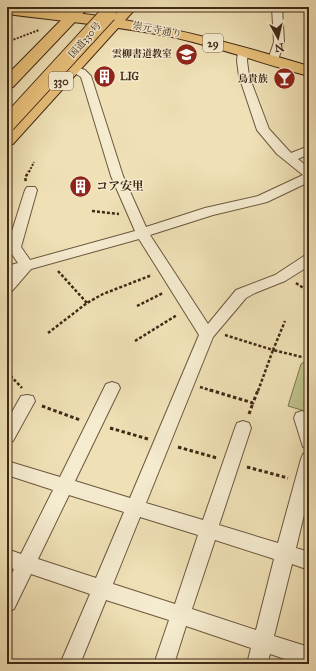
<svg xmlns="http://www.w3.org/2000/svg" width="316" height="671" font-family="'IM FELL Great Primer','Noto Serif JP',serif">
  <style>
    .green { fill: #bec18a; stroke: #7f7550 }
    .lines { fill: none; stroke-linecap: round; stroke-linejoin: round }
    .minor-casing { stroke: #6c573e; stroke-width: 2 }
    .primary-casing { stroke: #402916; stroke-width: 2 }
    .trunk-casing { stroke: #402916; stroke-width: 2 }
    .path-far2 { stroke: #402916; stroke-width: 2; stroke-dasharray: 2 1.5; stroke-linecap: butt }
    .path-far1 { stroke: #402916; stroke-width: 2.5; stroke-dasharray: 3 2; stroke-linecap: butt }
    .path { stroke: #402916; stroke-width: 3; stroke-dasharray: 3.5 2.5; stroke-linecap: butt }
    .minor { fill: #f5ebcf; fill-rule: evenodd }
    .primary { fill: #e8c07a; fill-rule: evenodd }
    .trunk { fill: #e8c07a; fill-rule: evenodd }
    .rail { stroke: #402916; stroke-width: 2; stroke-dasharray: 5 5; stroke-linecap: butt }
    .trunk-bridge-casing { stroke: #402916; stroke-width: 18; stroke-linecap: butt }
    .trunk-bridge { stroke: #e8c07a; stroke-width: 16 }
    .labels { text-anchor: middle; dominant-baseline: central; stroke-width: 3; stroke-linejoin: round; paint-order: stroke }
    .far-street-label { font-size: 10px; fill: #402916; stroke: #f5ebcf }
    .far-poi-label { font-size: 10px; font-weight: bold; fill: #402916; stroke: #f5ebcf; text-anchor: end }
    .shield { fill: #f5ebcf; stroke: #76634e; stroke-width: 1 }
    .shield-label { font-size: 11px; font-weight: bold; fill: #402916 }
    .poi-label { font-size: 12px; font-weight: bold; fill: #402916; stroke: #f5ebcf; text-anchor: start }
  </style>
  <rect width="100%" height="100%" fill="#efe0b5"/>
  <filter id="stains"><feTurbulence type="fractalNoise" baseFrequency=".005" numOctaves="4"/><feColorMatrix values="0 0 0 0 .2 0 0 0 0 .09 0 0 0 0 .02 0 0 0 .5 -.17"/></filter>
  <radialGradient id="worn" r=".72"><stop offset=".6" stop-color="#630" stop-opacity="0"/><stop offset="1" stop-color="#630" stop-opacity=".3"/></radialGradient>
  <!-- green -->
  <path class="green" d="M309 359V412H308L288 406 301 364Z"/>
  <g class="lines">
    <defs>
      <path id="minor" d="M272 7H282L284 42 278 60 273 63 268 60 274 42Z
        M243 48 248 51 247 61 249 76 269 129 291 153 309 146V154L298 159 309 168V182L267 202 213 215 150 235 208 324 236 290 275 275 304 256 309 254V266L285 281 255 293 246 298 213 337 146 503 203 520 235 428 237 423 243 421 249 423 251 428 219 525 278 543 301 459 303 454 309 452V494L296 548 309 552V570L292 564 274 636 309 647V664H300L270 654 267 664H247L251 648 186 626 174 664H154L169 620 106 600 80 664H60L90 594 31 574 14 609 7 612V583L14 569 7 567V549L21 554 53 490 7 475V461L60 477 106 384 112 382 118 384 120 388 75 481 130 498 199 335 139 239 31 269 12 291 7 292V278L10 275 7 276V266L18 263 7 247 25 190 27 187H35L37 190 21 247 30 260 135 231 111 176 81 77 68 69 73 66 85 70 91 76 123 176 146 227 205 208 258 196 303 175 277 154 257 130 239 76 237 61 238 51ZM69 495 124 512 96 578 38 559ZM140 517 198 535 175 604 113 584ZM215 540 274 559 256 630 192 609Z
        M27 395 33 396 35 401 13 441 7 443V421L21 396Z
        M302 411 308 413 309 416V449L303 447 294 418 296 413Z"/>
      <path id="primary" d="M7 7C27 7 48 10 68 12 151 21 230 42 309 66V76C263 64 218 47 172 37 117 26 62 21 7 14Z"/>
      <path id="trunk" d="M74 7H89L13 87 7 89V75Z
        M122 7H137L13 144 7 145V130Z"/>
    </defs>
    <!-- minor casing -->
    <use href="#minor" class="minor-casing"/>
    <!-- primary casing -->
    <use href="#primary" class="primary-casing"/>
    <!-- trunk casing -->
    <use href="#trunk" class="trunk-casing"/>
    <!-- path-far2 -->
    <path class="path-far2" d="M7 42 39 30
      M29 172 34 162"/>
    <!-- path-far1 -->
    <path class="path-far1" d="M26 181 25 178 29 171
      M92 211 119 214
      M58 271 87 303
      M296 283 309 292
      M137 306 163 293
      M48 333 87 303 103 294 152 275
      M225 335 273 350 285 321
      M135 341 177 315
      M7 372 22 388
      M200 387 213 391
      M258 391 273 350 302 357"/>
    <!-- path -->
    <path class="path" d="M210 390 253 403 258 390
      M305 404 307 395H309
      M42 406 80 420
      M249 414 253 403
      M110 428 148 439
      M178 447 217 458
      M247 467 288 478"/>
    <!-- minor -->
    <use href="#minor" class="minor"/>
    <!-- primary -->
    <use href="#primary" class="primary"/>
    <!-- trunk -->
    <use href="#trunk" class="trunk"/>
    <!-- rail -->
    <path class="rail" d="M7 117 109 7"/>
    <defs>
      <path id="trunk-bridge" d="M7 124 108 14"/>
    </defs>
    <!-- trunk-bridge casing -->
    <use href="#trunk-bridge" class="trunk-bridge-casing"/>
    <!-- trunk-bridge -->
    <use href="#trunk-bridge" class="trunk-bridge"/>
  </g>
  <!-- icons -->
  <defs>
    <symbol id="university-disc" viewBox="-11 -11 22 22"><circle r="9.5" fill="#8f2418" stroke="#f5ebcf"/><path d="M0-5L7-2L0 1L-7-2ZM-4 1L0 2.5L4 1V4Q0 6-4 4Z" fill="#fff"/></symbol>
    <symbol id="building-disc" viewBox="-11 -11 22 22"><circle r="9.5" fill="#8f2418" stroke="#f5ebcf"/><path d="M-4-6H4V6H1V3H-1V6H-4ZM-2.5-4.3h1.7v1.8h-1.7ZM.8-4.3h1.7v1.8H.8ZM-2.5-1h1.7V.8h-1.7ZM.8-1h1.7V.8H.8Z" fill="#fff"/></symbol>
    <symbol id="bar-disc" viewBox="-11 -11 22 22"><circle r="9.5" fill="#8f2418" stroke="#f5ebcf"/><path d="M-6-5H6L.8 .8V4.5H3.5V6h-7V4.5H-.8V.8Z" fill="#fff"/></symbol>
  </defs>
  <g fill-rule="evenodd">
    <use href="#university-disc" x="174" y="42" width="25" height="25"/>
    <use href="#building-disc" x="92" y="64" width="25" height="25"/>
    <use href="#bar-disc" x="272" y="66" width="25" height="25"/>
    <use href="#building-disc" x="68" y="174" width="25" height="25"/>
  </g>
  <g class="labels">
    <!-- far-street labels -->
    <g class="far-street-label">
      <text transform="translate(157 30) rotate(11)">崇元寺通り</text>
      <text transform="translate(85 40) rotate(-49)">国道330号</text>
    </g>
    <!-- far-poi labels -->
    <g class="far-poi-label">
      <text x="172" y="54">雲柳書道教室</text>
      <text x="120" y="77" text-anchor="start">LIG</text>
      <text x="268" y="79">鳥貴族</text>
    </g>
    <!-- shield labels -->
    <g class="shield">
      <rect x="203" y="34" width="20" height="18" rx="3"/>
      <rect x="49" y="72" width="24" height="18" rx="3"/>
    </g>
    <g class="shield-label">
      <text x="213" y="43">29</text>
      <text x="61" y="81">330</text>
    </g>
    <!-- poi labels -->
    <g class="poi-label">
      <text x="96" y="186">コア安里</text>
    </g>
  </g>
  <!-- margin -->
  <rect width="316" height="671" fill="none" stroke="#efe0b5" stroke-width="24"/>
  <rect x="8" y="8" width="300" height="655" fill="none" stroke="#402916" stroke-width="2"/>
  <rect x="12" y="12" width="292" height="647" fill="none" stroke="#402916"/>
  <!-- north arrow -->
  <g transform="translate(278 38) rotate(172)" stroke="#f5ebcf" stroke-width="3" paint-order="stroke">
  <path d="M0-3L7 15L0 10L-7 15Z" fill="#402916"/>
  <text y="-6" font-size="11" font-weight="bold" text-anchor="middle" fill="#402916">N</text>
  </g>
  <rect width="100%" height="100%" filter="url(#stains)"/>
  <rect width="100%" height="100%" fill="url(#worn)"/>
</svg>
